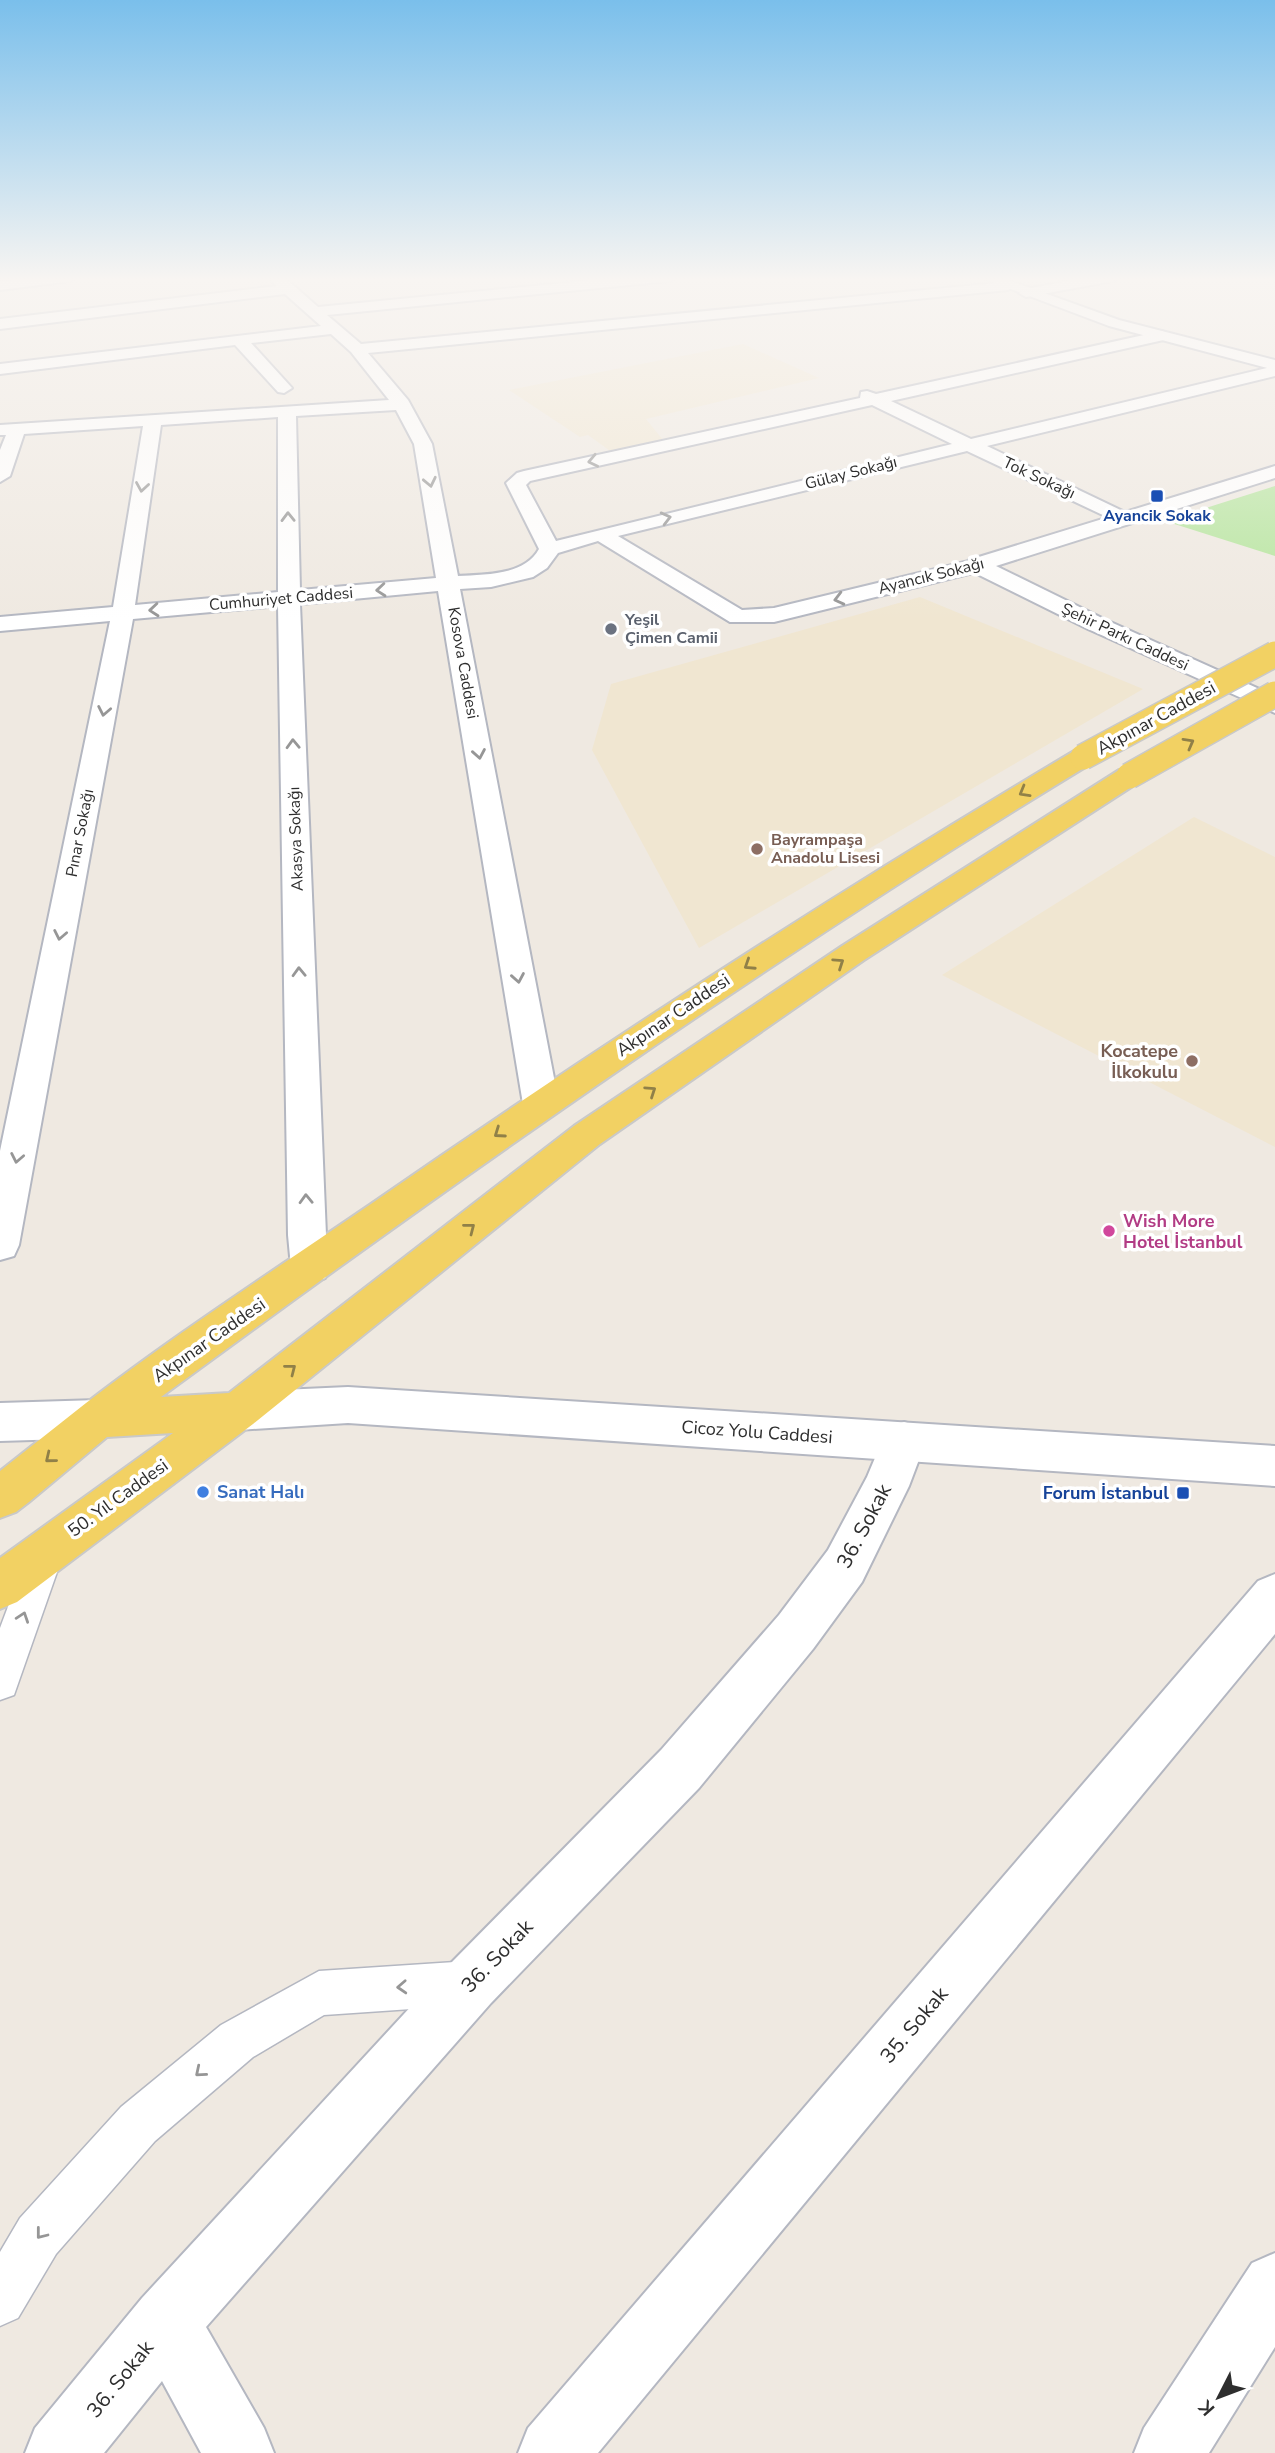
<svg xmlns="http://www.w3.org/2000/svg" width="1275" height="2453" font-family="'Nunito Sans',sans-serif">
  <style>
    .education { fill: #f0e6d1 }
    .green { fill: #b6e59e }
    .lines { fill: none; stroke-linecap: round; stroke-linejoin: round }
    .service-casing { stroke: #b4b7c1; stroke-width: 3 }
    .minor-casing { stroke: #b4b7c1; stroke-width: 4 }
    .tertiary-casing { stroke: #b4b7c1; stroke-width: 4 }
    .secondary-casing { stroke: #b4b7c1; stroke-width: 4 }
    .primary-casing { stroke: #c9c9c9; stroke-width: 4 }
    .service { fill: #fff; fill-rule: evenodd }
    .minor { fill: #fff; fill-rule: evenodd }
    .tertiary { fill: #fff; fill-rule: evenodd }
    .secondary { fill: #fff; fill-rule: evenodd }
    .primary { fill: #f2d163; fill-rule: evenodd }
    .primary-bridge-casing { stroke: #c9c9c9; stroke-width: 28; stroke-linecap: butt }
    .primary-bridge { stroke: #f2d163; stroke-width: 25 }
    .oneway { stroke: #969696 }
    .oneway2 { stroke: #908048 }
    .transit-dot { fill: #1a4fb4; stroke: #fff; stroke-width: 2.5 }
    .worship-dot { fill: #6b7280; stroke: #fff; stroke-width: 2.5 }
    .education-dot { fill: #8d6e63; stroke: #fff; stroke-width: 2.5 }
    .hotel-dot { fill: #d1479c; stroke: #fff; stroke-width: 2.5 }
    .shop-dot { fill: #3f7fe0; stroke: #fff; stroke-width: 2.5 }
    .labels { text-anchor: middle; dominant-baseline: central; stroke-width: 7; stroke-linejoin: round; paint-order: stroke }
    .far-street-label { font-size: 16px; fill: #2e2e2e; stroke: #fff }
    .far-transit-label { font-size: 16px; font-weight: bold; fill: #164399; stroke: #fff }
    .far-worship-label { font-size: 16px; font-weight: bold; fill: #5b616d; stroke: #fff; text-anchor: start }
    .far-education-label { font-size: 16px; font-weight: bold; fill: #785e54; stroke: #fff; text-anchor: start }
    .street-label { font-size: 18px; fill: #2e2e2e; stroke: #fff }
    .education-label { font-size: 18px; font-weight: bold; fill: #785e54; stroke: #fff; text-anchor: end }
    .hotel-label { font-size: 18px; font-weight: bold; fill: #b23c85; stroke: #fff; text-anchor: start }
    .shop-label { font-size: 18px; font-weight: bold; fill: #366cbe; stroke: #fff; text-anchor: start }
    .transit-label { font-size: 18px; font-weight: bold; fill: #164399; stroke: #fff; text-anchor: end }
    .near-street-label { font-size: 21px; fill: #2e2e2e; stroke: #fff }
  </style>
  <rect width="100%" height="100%" fill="#efe9e1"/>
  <!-- education -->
  <path class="education" d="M743 344 819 378 646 419 663 440 613 453 588 435 580 437 509 390Z
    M920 597 1143 689 699 948 592 750 611 684Z
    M1194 817 1275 857V1147L942 975Z"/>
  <!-- green -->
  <path class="green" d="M1275 486V556L1165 521Z"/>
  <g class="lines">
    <defs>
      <path id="service" d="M46 1535 59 1540 64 1552 14 1695 0 1700V1628L33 1540Z
        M470 1961 486 1967 492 1983 486 1999 470 2005 324 2015 253 2057 155 2141 56 2254 18 2318 0 2326V2252L20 2218 121 2107 221 2025 319 1971Z"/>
      <path id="minor" d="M36 277H78L71 281 0 290V282Z
        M268 277H284L318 307 625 277H677L670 281 327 315 361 344 1008 282 1015 286 1008 290 368 353 408 400 432 444 458 576C485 574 524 576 539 549L506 483 517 473 524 471 860 398 861 392 867 391 876 394 1162 331 1170 336 1168 339 891 401 971 439 1275 366V376L987 446 1131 515 1134 519 1131 523 1124 525 967 451 618 536 742 610 774 608 977 559 985 560 988 565 985 570 774 622H730L598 541 558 553 547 568 533 577 491 587 460 589 559 1104 553 1113 541 1116 529 1113 523 1104 438 591 300 604 326 1235 331 1267 325 1278 311 1283 297 1278 291 1267 288 1235 278 606 133 619 19 1245 14 1256 0 1260V1151L110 621 0 631V617L113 607 143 426 24 434 10 476 0 482V450L6 435H0V425L389 400 351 352 331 334 251 343 292 388 284 393 278 392 235 345 0 374V364L321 326 285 294 0 329V319L277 286ZM872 405 952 444 556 541 526 485 530 481ZM396 410 414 444 436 578 300 590 296 416ZM278 417V592L135 605 161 425Z
        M1089 277H1120L1113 281 1026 297 1019 293 1026 289Z
        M904 1422 920 1427 926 1441 909 1486 862 1582 813 1649 699 1788 491 2003 206 2327 264 2428 274 2453H201L162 2381 104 2453H25L35 2428 142 2298 451 1963 661 1750 779 1615 828 1550 867 1477 888 1427Z
        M1275 1574V1634L598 2453H518L528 2428 1258 1581Z
        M1275 2253V2347L1209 2453H1134L1144 2428 1252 2263Z"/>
      <path id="tertiary" d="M348 1387 1275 1446V1486L348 1423 238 1430 223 1424 216 1411 223 1398 238 1392Z
        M98 1400 113 1406 120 1419 113 1432 98 1438 0 1441V1403Z"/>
      <path id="secondary" d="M979 277H1000L1119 320 1275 360V370L1109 326Z
        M1275 466V478L996 566 1104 619 1275 696V713L1088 629 969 570 966 565 969 560Z"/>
      <path id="primary" d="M1083 749 1092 751 1096 757 1092 763C771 958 464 1174 161 1397L229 1393 574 1126 842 946 1119 770 1129 768 1139 770 1142 776 1139 782 864 960 600 1144 253 1424 17 1602 0 1609V1558L173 1433 107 1437 29 1502 16 1512 0 1518V1471L62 1422C160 1344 267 1275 371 1204 600 1045 834 894 1074 751Z"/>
    </defs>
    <!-- service casing -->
    <use href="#service" class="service-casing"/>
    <!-- minor casing -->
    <use href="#minor" class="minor-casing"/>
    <!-- tertiary casing -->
    <use href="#tertiary" class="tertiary-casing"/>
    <!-- secondary casing -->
    <use href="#secondary" class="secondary-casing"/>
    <!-- primary casing -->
    <use href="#primary" class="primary-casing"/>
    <!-- service -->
    <use href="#service" class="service"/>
    <!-- minor -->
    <use href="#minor" class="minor"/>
    <!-- tertiary -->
    <use href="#tertiary" class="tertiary"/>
    <!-- secondary -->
    <use href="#secondary" class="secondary"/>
    <!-- primary -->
    <use href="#primary" class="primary"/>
    <defs>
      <path id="primary-bridge" d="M1083 757 1275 654
        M1129 776 1275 694"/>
    </defs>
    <!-- primary-bridge casing -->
    <use href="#primary-bridge" class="primary-bridge-casing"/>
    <!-- primary-bridge -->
    <use href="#primary-bridge" class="primary-bridge"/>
  </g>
  <!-- one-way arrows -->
  <defs><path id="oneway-chevron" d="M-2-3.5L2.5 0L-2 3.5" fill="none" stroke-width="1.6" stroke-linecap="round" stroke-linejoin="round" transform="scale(1.75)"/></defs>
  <g class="oneway">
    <use href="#oneway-chevron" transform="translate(593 461) rotate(168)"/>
    <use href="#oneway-chevron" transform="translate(430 482) rotate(78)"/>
    <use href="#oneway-chevron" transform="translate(142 487) rotate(99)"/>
    <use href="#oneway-chevron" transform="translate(288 517) rotate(-91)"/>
    <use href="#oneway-chevron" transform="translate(666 518) rotate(-14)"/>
    <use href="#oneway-chevron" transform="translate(381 590) rotate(175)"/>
    <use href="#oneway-chevron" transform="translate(839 599) rotate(166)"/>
    <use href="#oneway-chevron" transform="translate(154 610) rotate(175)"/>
    <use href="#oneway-chevron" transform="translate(104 711) rotate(101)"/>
    <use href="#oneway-chevron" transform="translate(293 744) rotate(-92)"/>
    <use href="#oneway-chevron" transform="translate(479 754) rotate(80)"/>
    <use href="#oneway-chevron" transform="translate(60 935) rotate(101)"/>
    <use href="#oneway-chevron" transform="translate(299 972) rotate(-92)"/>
    <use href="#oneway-chevron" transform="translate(518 978) rotate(80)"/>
    <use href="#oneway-chevron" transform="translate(17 1158) rotate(101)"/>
    <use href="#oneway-chevron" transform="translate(306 1199) rotate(-92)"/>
    <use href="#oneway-chevron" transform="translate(23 1617) rotate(-71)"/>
    <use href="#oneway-chevron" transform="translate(402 1987) rotate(177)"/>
    <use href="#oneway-chevron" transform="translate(200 2072) rotate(140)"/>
    <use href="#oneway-chevron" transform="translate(41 2234) rotate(128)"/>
  </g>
  <g class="oneway2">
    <use href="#oneway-chevron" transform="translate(1189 743) rotate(-29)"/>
    <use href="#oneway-chevron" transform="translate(1024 792) rotate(150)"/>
    <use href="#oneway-chevron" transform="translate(839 963) rotate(-34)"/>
    <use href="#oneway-chevron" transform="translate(749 965) rotate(147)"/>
    <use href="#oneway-chevron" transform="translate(651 1091) rotate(-34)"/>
    <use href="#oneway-chevron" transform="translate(499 1133) rotate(145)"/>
    <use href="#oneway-chevron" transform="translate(470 1228) rotate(-38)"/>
    <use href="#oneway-chevron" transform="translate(291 1369) rotate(-38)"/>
    <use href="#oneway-chevron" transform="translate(50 1458) rotate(141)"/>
  </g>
  <!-- sky -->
  <linearGradient id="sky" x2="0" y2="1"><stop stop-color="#7abfeb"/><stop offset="0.45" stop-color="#f8f5f2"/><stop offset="1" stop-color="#f8f5f2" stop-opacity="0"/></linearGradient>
  <rect width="1275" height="621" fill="url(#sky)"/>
  <!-- markers -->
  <g class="transit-dot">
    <rect x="1150" y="489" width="14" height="14" rx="3.5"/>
    <rect x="1176" y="1486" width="14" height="14" rx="3.5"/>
  </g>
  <circle class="worship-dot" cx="611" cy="629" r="7"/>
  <g class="education-dot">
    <circle cx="757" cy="849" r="7"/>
    <circle cx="1192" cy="1061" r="7"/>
  </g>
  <circle class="hotel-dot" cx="1109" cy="1231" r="7"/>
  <circle class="shop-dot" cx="203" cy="1492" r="7"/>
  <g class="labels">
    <!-- far-street labels -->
    <g class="far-street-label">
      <text transform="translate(851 473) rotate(-14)">Gülay Sokağı</text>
      <text transform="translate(1039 478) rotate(25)">Tok Sokağı</text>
      <text transform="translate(931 576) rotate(-14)">Ayancık Sokağı</text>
      <text transform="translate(281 599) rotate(-5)">Cumhuriyet Caddesi</text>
      <text transform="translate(1125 637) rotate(25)">Şehir Parkı Caddesi</text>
      <text transform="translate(463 663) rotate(80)">Kosova Caddesi</text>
      <text transform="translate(80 833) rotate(-79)">Pınar Sokağı</text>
      <text transform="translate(296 839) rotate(-92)">Akasya Sokağı</text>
    </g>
    <!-- far-transit labels -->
    <g class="far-transit-label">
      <text x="1157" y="516">Ayancik Sokak</text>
    </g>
    <!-- far-worship labels -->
    <g class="far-worship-label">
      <text x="625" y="620">Yeşil<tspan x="625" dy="18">Çimen Camii</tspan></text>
    </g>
    <!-- far-education labels -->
    <g class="far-education-label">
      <text x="771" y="840">Bayrampaşa<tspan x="771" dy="18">Anadolu Lisesi</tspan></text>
    </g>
    <!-- street labels -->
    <g class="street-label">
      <text transform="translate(1156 718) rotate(-29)">Akpınar Caddesi</text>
      <text transform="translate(673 1015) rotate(-34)">Akpınar Caddesi</text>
      <text transform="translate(209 1340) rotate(-35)">Akpınar Caddesi</text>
      <text transform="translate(757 1432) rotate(4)">Cicoz Yolu Caddesi</text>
      <text transform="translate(118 1498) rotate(-36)">50. Yıl Caddesi</text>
    </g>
    <!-- education labels -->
    <g class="education-label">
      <text x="1178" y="1051">Kocatepe<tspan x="1178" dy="21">İlkokulu</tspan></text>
    </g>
    <!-- hotel labels -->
    <g class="hotel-label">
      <text x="1123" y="1221">Wish More<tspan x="1123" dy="21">Hotel İstanbul</tspan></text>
    </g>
    <!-- shop labels -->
    <g class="shop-label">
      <text x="217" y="1492">Sanat Halı</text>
    </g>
    <!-- transit labels -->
    <g class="transit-label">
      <text x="1169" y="1493">Forum İstanbul</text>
    </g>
    <!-- near-street labels -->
    <g class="near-street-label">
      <text transform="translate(864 1526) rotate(-62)">36. Sokak</text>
      <text transform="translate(497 1956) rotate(-46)">36. Sokak</text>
      <text transform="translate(914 2025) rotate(-50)">35. Sokak</text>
      <text transform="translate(120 2379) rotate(-51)">36. Sokak</text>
    </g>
  </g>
  <!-- north arrow -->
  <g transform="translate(1219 2397) rotate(228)" stroke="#ffffff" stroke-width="5" paint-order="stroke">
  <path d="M0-5L12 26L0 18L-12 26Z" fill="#2e2e2e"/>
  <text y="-10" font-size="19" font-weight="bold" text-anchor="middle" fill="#2e2e2e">K</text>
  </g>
</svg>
